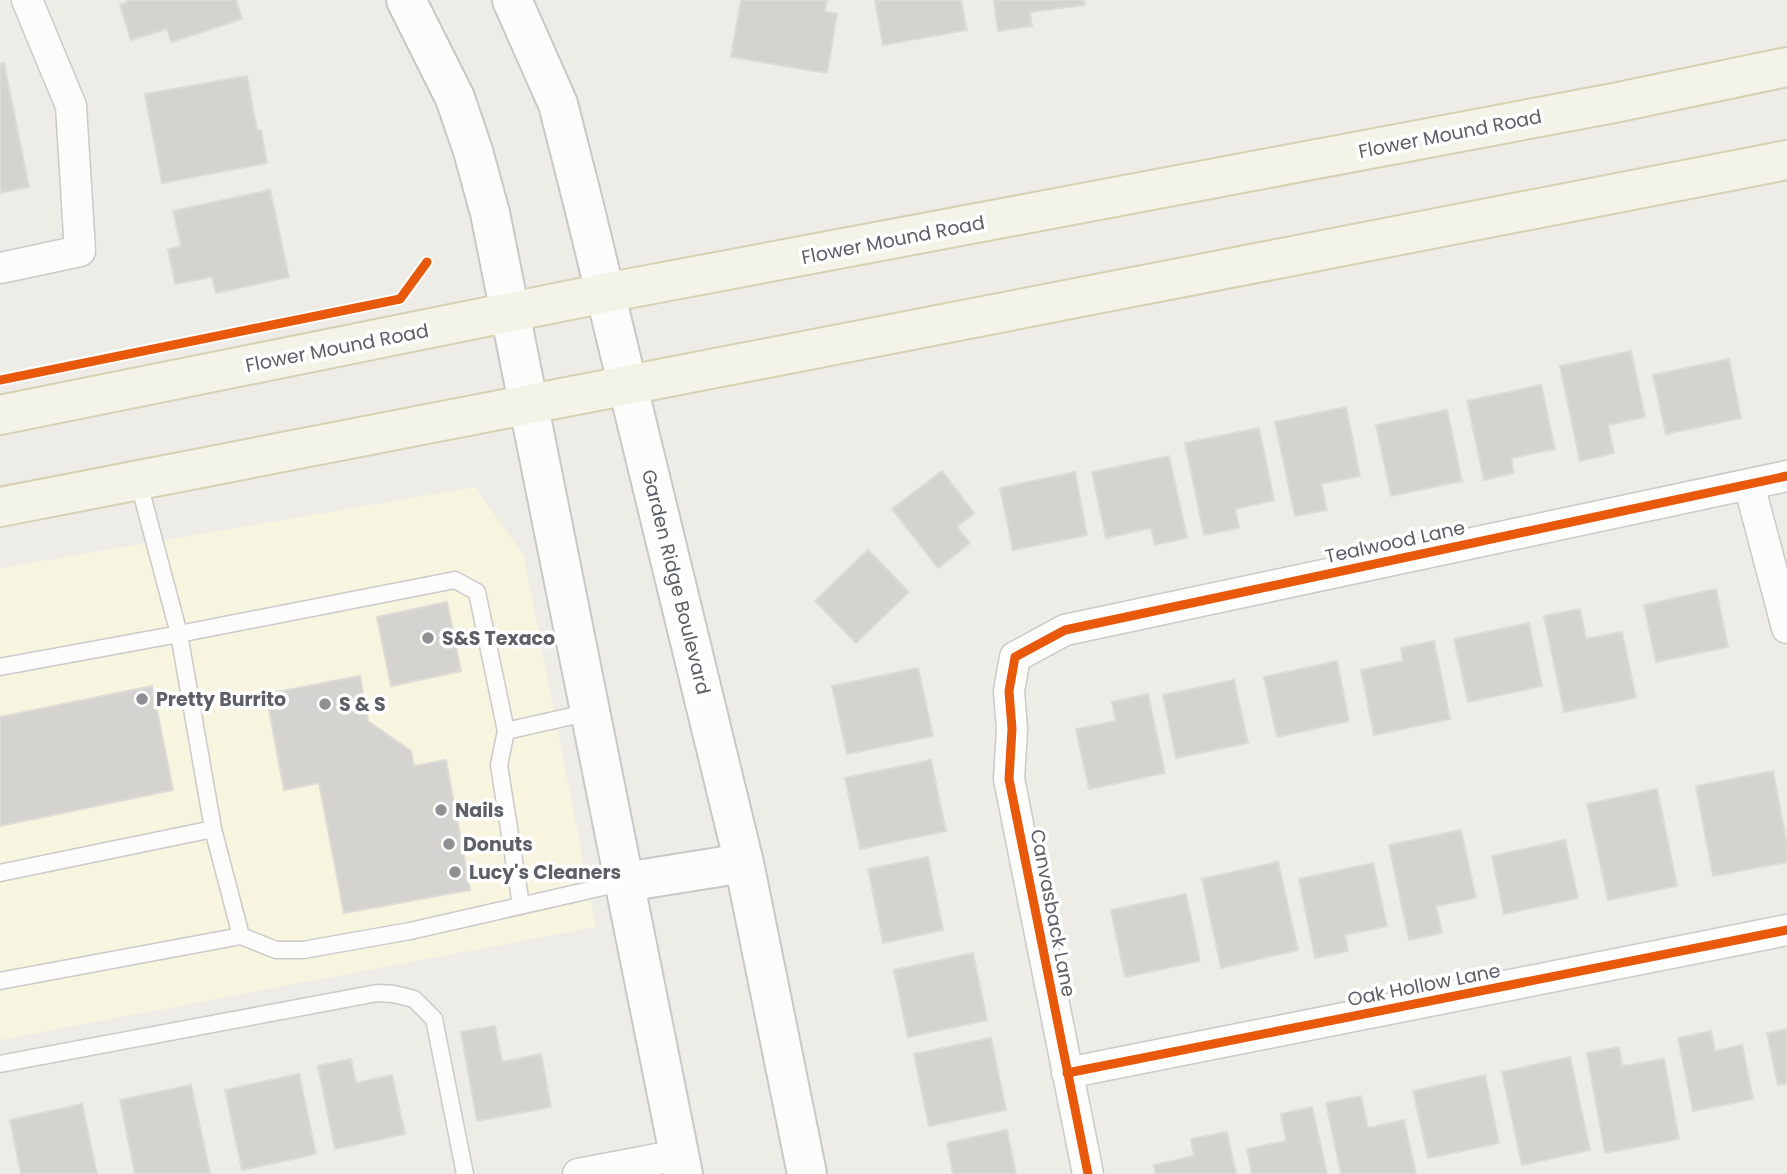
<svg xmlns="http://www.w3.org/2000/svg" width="1787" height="1174" font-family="Poppins,sans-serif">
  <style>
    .commercial { fill: #f7f4df }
    .building { fill: #d4d3d0; stroke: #dcdbd6; stroke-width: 2 }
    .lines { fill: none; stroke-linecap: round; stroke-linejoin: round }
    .lane-casing { stroke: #c9cac9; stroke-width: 19 }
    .street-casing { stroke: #c9cac9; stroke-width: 33 }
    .secondary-casing { stroke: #c8c8c8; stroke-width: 42 }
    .primary-casing { stroke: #d6d1b3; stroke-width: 42 }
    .lane { stroke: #fcfcfb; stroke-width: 16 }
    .street { stroke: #fcfcfb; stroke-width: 30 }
    .secondary { stroke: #fcfcfb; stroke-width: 38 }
    .primary { stroke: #f3f3e8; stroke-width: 38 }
    .cycleway-casing { stroke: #fff; stroke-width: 13 }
    .cycleway { stroke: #e8590c; stroke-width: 9 }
    .poi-dot { fill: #8f9093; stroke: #fff; stroke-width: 2.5 }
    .labels { text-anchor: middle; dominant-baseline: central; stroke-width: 7; stroke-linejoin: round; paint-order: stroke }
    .street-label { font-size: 19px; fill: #5c5f66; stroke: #fff }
    .poi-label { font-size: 19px; font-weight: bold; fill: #5c5f66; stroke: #fff; text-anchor: start }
  </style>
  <rect width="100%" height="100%" fill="#edece7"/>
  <!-- commercial -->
  <path class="commercial" d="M476 487 524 557 596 927 0 1040V568Z"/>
  <!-- building -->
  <path class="building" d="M127 0H236L242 19 171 42 167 29 131 40 120 5 128 2Z
    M741 0H827L825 11 837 14 827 73 731 57Z
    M875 0H961L967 30 883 45Z
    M994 0H1084L1085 5 1030 12 1032 26 998 31Z
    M4 63 29 187 0 193V64Z
    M247 76 257 130H261L267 163 162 183 145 94Z
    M270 190 289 277 216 293 212 277 175 284 168 249 181 246 173 211Z
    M1631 351 1645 417 1608 425 1614 453 1580 461 1560 366Z
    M1729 359 1741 418 1666 434 1653 375Z
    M1541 385 1555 449 1511 458 1514 473 1484 480 1467 401Z
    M1346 407 1360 476 1321 484 1327 510 1295 516 1275 422Z
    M1447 410 1462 481 1391 496 1376 425Z
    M1259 428 1274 500 1235 509 1239 528 1204 535 1185 443Z
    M1169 456 1187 538 1155 545 1151 528 1106 538 1092 472Z
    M942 471 974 513 957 527 970 543 938 568 892 509Z
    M1075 472 1087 535 1013 550 1000 488Z
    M868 550 909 592 856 643 815 601Z
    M1716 589 1728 647 1656 662 1644 605Z
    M447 602 461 671 391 686 377 617Z
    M1580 609 1586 639 1622 632 1636 698 1564 712 1544 616Z
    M1529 623 1542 686 1468 702 1454 639Z
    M1434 641 1450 719 1374 735 1361 670 1403 661 1401 648Z
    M1337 661 1349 721 1277 737 1264 677Z
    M918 668 933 736 847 754 832 686Z
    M360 676 368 721 411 751 414 766 446 760 470 890 344 913 319 783 284 790 266 694Z
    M1234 680 1248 743 1176 758 1163 695Z
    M152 686 173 790 0 826V717Z
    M1148 694 1165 773 1089 789 1076 729 1116 721 1112 702Z
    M931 760 946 831 860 849 845 778Z
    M1773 771 1787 844V862L1713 876 1696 786Z
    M1657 789 1677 886 1608 900 1587 804Z
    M1461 830 1476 898 1436 906 1442 933 1409 940 1389 845Z
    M1565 840 1578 898 1504 914 1492 856Z
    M928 857 943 930 883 943 868 869Z
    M1278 862 1298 950 1221 968 1202 879Z
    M1373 863 1387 926 1345 935 1348 951 1315 958 1299 879Z
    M1186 894 1200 961 1125 977 1111 910Z
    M973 953 987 1020 908 1037 894 970Z
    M495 1026 502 1062 541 1054 551 1107 477 1121 461 1032Z
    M1787 1029V1083L1778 1085 1767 1033Z
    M1711 1031 1715 1051 1742 1045 1753 1099 1693 1111 1678 1038Z
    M991 1038 1006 1110 929 1126 914 1054Z
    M1619 1047 1622 1066 1664 1059 1679 1139 1605 1153 1587 1053Z
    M1570 1057 1590 1150 1522 1165 1502 1072Z
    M351 1059 356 1083 392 1075 405 1134 335 1149 318 1066Z
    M299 1074 316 1154 242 1170 225 1090Z
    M1485 1075 1499 1143 1428 1158 1413 1091Z
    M191 1085 210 1174H135L120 1100Z
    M1361 1096 1368 1128 1404 1120 1416 1174H1341L1326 1103Z
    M82 1104 97 1174H21L10 1120Z
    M1312 1107 1327 1174H1252L1247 1149 1286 1141 1281 1114Z
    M1007 1130 1016 1174H953L947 1143Z
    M1227 1132 1236 1174H1156L1154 1165 1194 1156 1191 1139Z"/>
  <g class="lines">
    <defs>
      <path id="lane" d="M138 480 179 634 455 580 477 592 506 731 590 712
        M0 667 179 634 213 829 241 936 276 950H303L410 931 625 882
        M506 731 499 765 521 905
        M0 873 213 829
        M0 981 241 936
        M0 1064 377 993 394 994 414 999 434 1019 465 1174"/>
      <path id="street" d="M0 268 80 251 71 106 27 0
        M1749 484 1787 628
        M1067 1073 1787 930
        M578 1174 678 1155
        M1088 1174 1009 779 1012 729 1009 691 1015 657 1065 630 1787 476"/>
      <path id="secondary" d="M406 0 455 98 473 151 490 213 683 1174
        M512 0 558 104 583 202 744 863 807 1174
        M625 882 744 863"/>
      <path id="primary" d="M0 415 605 293 1614 103 1787 67
        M0 507 1787 160"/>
    </defs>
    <!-- lane casing -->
    <use href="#lane" class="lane-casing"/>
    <!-- street casing -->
    <use href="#street" class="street-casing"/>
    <!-- secondary casing -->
    <use href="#secondary" class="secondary-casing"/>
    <!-- primary casing -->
    <use href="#primary" class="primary-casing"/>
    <!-- lane -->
    <use href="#lane" class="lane"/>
    <!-- street -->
    <use href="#street" class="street"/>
    <!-- secondary -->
    <use href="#secondary" class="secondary"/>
    <!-- primary -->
    <use href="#primary" class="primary"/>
    <defs>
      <path id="cycleway" d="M0 380 400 299 427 262
        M1067 1073 1787 930
        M1088 1174 1009 779 1012 729 1009 691 1015 657 1065 630 1787 476"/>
    </defs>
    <!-- cycleway casing -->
    <use href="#cycleway" class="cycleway-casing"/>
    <!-- cycleway -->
    <use href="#cycleway" class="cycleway"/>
  </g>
  <!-- markers -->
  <g class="poi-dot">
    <circle cx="428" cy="638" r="7"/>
    <circle cx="142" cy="699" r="7"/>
    <circle cx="325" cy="704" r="7"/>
    <circle cx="441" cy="810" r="7"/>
    <circle cx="449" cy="844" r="7"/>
    <circle cx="455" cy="872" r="7"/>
  </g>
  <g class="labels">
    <!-- street labels -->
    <g class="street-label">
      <text transform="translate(1450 134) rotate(-11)">Flower Mound Road</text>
      <text transform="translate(893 240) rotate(-11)">Flower Mound Road</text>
      <text transform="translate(337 348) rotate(-11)">Flower Mound Road</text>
      <text transform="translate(1395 542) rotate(-12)">Tealwood Lane</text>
      <text transform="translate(676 582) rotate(76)">Garden Ridge Boulevard</text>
      <text transform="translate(1053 913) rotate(79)">Canvasback Lane</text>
      <text transform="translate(1424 985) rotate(-11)">Oak Hollow Lane</text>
    </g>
    <!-- poi labels -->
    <g class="poi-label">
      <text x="442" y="638">S&amp;S Texaco</text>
      <text x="156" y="699">Pretty Burrito</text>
      <text x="339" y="704">S &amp; S</text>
      <text x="455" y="810">Nails</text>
      <text x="463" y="844">Donuts</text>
      <text x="469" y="872">Lucy's Cleaners</text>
    </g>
  </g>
</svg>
